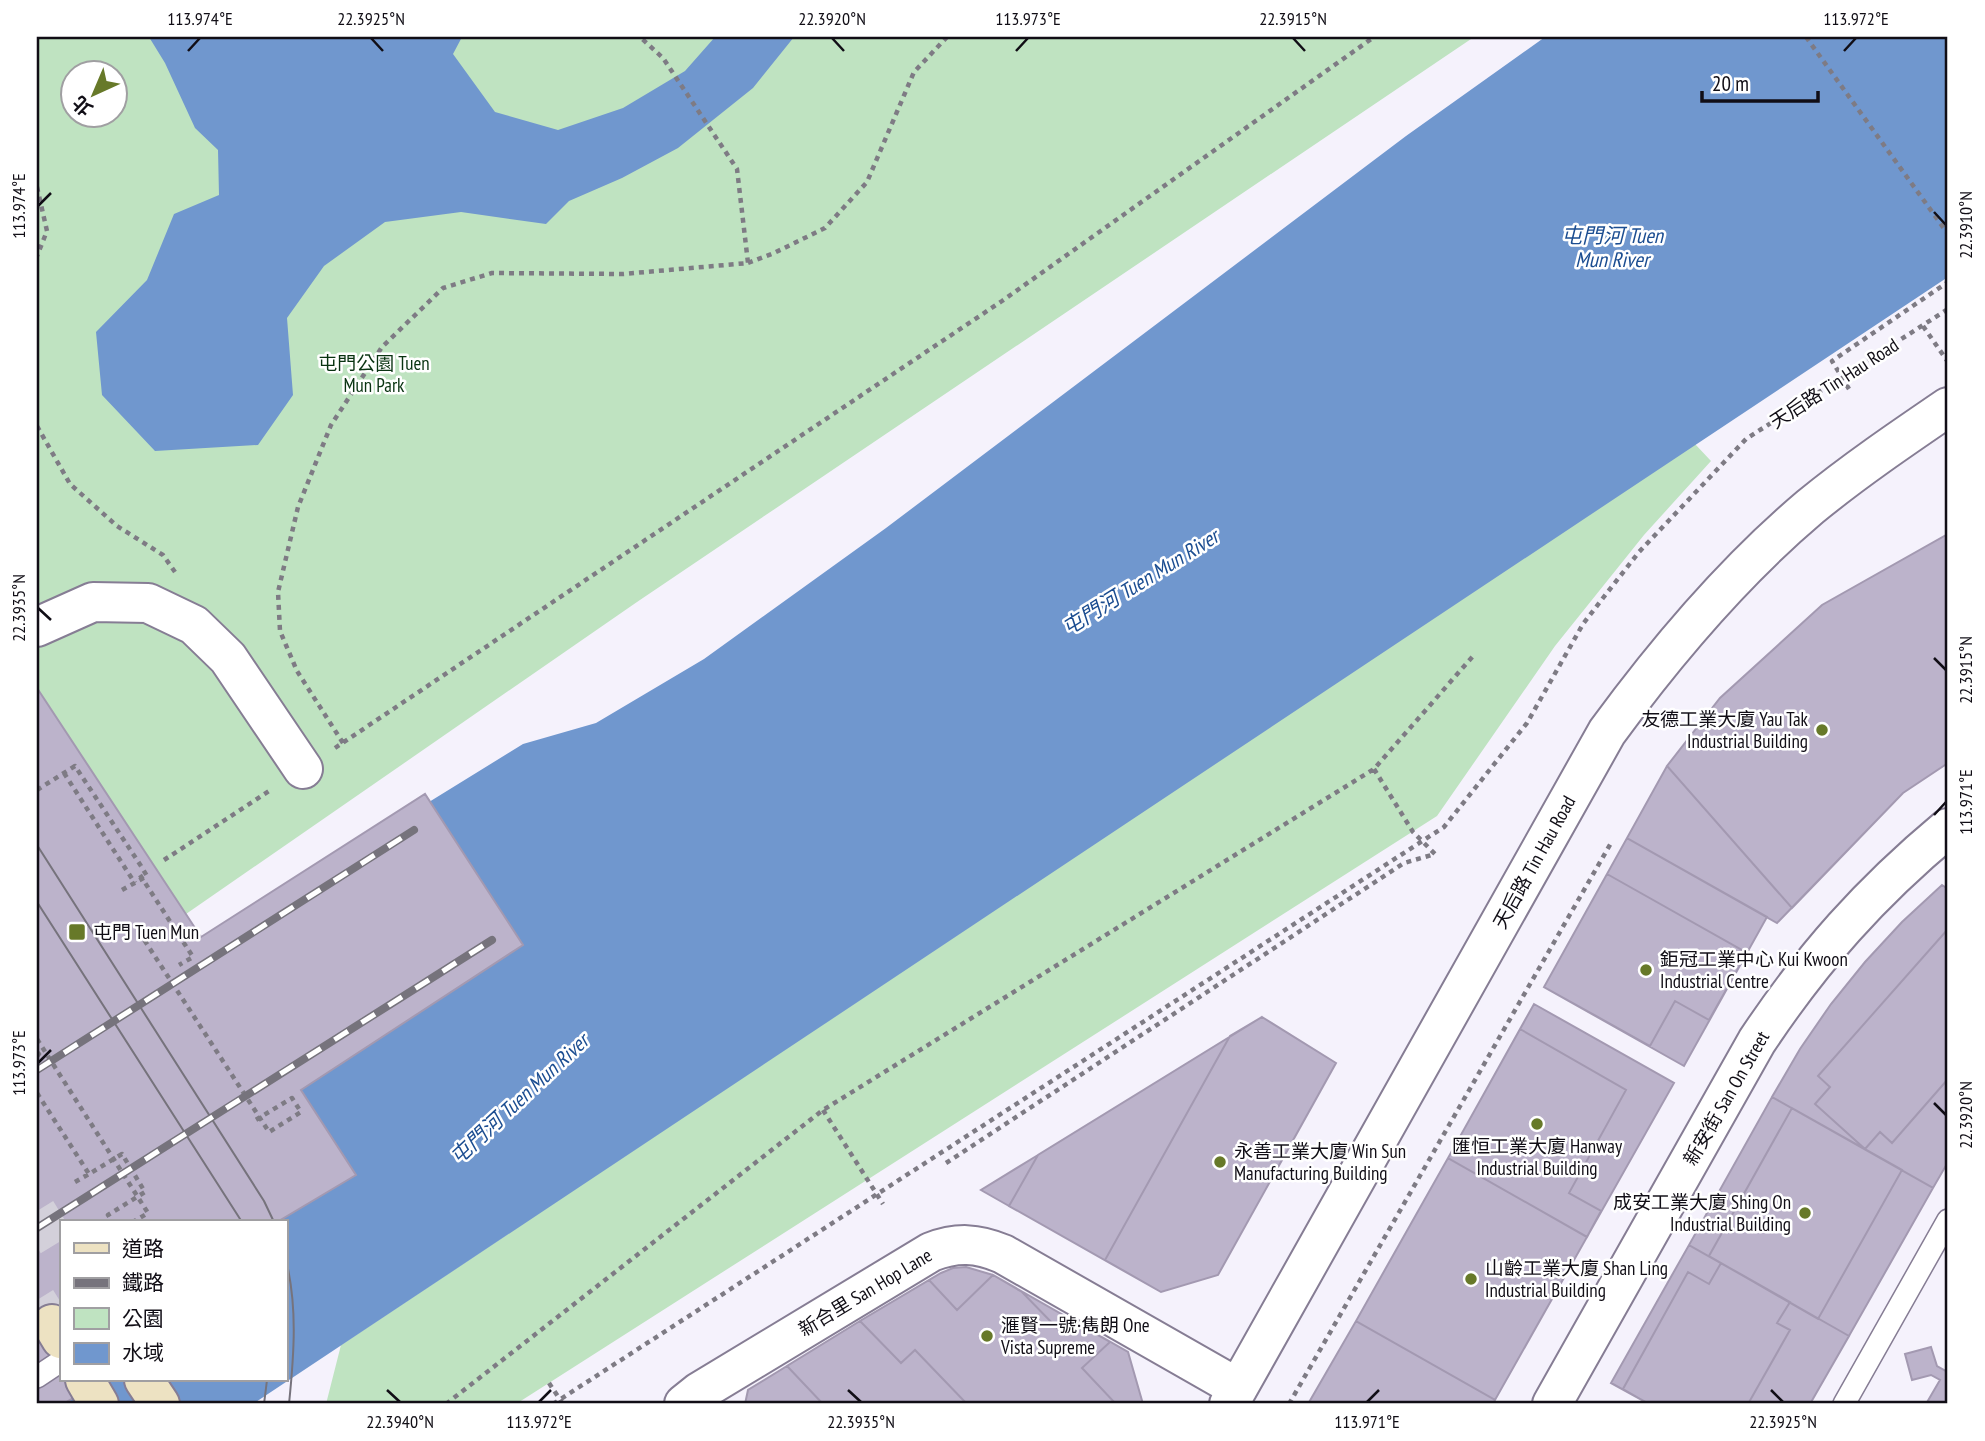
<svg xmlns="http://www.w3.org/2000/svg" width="1985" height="1441" font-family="'PT Sans Narrow','Noto Sans TC',sans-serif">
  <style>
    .green { fill: #bfe3c1; fill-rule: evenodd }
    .water { fill: #7097ce; fill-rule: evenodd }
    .building { fill: #bcb3cb; stroke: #a399b1; stroke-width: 2 }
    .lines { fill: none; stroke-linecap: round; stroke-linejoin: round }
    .secondary-tunnel { stroke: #d3d0da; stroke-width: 38; stroke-dasharray: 38 19; stroke-linecap: butt }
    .lane-casing { stroke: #867d94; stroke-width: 24 }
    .street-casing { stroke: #867d94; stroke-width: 42 }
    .secondary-casing { stroke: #867d94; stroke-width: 42 }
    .path { stroke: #7e7b84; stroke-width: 4.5; stroke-dasharray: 5 5; stroke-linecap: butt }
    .lane { stroke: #fff; stroke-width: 21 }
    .street { stroke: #fff; stroke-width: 38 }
    .secondary { stroke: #ede2c2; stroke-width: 38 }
    .tram { stroke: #76737c; stroke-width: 2 }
    .rail-casing { stroke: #76737c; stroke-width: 8 }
    .rail { stroke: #fff; stroke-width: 5; stroke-dasharray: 16; stroke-linecap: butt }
    .path-bridge { stroke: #7e7b84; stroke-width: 4.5; stroke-dasharray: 5 5; stroke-linecap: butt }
    .ticks { fill: none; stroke: #110e16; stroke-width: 2.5 }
    .poi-dot { fill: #677929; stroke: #fff; stroke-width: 2.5 }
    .labels { text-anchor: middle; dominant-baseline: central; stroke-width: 5; stroke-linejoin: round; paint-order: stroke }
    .park-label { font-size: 19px; fill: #093311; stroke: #fff }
    .street-label { font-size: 19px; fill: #110e16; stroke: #fff }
    .poi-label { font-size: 19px; fill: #110e16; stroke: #fff; text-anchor: start }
    .water-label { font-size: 21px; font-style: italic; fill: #1b4d91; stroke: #fff }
    .neatline { fill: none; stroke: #110e16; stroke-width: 2.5 }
    .ticks-label { font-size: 18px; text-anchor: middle; fill: #110e16 }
  </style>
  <rect width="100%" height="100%" fill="#f5f2fc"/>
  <!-- green -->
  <path class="green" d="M37 37H1474L637 602 186 914 37 688ZM74 74H116V116H74Z
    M1695 444 1711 461 1644 535 1555 646 1437 816 516 1404H326L341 1345Z"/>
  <!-- water -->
  <path class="water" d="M149 37H462L453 54 495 112 558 130 623 108 685 71 715 37H794L753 88 678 148 622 178 569 201 546 224 461 212 385 222 324 266 287 318 293 395 258 445 155 451 102 395 96 332 147 280 174 214 219 195 218 150 195 128 165 63Z
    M1545 37H1948V277L253 1404H37V1044L523 744 596 723 704 659 886 528 1406 136ZM61 1222H285V1380H61Z"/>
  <!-- building -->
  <path class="building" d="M1948 534V763L1903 793 1792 908 1667 766 1720 698 1822 605Z
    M1948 534V763L1903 793 1777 923 1627 838 1667 766 1720 698 1822 605Z
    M37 688 201 937 425 794 523 945 301 1090 356 1175 277 1222H61V1380H103L63 1404H37Z
    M1627 838 1767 917 1684 1066 1544 987Z
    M1607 874 1747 953 1709 1020 1675 1001 1650 1046 1544 987Z
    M1942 885 1948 889V1162L1933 1188 1772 1097 1800 1049 1831 1004 1865 962 1902 922Z
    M1948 929V1079L1892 1143 1880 1132 1865 1149 1815 1104 1830 1087 1818 1076Z
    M1534 1004 1674 1083 1587 1237 1448 1158Z
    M1262 1017 1336 1063 1218 1275 1161 1292 1105 1260 1230 1036Z
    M1262 1017 1336 1063 1218 1275 1161 1292 1009 1206 1038 1155Z
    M1520 1029 1626 1090 1569 1193 1601 1211 1587 1237 1448 1158Z
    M1772 1097 1933 1188 1849 1336 1689 1245Z
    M1792 1108 1902 1170 1818 1319 1709 1256Z
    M1038 1155 1009 1206 981 1190Z
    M1448 1158 1587 1237 1495 1400 1356 1321Z
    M1689 1245 1849 1336 1810 1404H1649L1611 1383Z
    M1721 1263 1790 1302 1777 1323 1790 1330 1748 1404H1649L1623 1389 1688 1272 1709 1284Z
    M966 1267 993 1275 1128 1352 1143 1404H967L915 1350 901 1363 860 1321 941 1273 953 1268Z
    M993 1275 1022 1292 1058 1329 1069 1319 1110 1342 1082 1368 1116 1404H967L915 1350 901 1363 860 1321 929 1280 957 1310Z
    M860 1321 901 1363 915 1350 967 1404H823L787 1366Z
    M1356 1321 1495 1400 1493 1404H1308Z
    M1931 1347 1937 1366 1946 1371 1948 1366V1404H1926L1940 1380 1931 1375 1912 1380 1905 1354Z
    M787 1366 823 1404H745L748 1390Z"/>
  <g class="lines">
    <!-- secondary-tunnel -->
    <path class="secondary-tunnel" d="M37 1211 61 1250
      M37 1300 52 1324"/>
    <defs>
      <path id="lane" d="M37 1377 61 1361
        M1844 1404 1948 1220"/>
      <path id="street" d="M37 627 93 602 148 603 194 625 228 658 303 769
        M684 1404 699 1392 931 1252C957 1242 977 1243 1003 1254L1238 1388
        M1229 1404 1607 732C1667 650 1732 573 1810 507 1854 471 1901 439 1948 407
        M1552 1404 1757 1041C1813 957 1870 893 1948 828"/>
      <path id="secondary" d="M52 1324 61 1339
        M85 1380 99 1404
        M144 1380 160 1404"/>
    </defs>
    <!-- lane casing -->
    <use href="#lane" class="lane-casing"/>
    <!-- street casing -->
    <use href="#street" class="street-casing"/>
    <!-- secondary casing -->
    <use href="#secondary" class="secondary-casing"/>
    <!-- path -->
    <path class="path" d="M1806 37 1948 234
      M37 187 47 231 37 256
      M748 263 774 253 825 228 867 182 914 72 947 37
      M1923 326 1948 362
      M1849 389 1832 361 1948 282
      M37 426 70 484 117 526 163 555 175 572
      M343 743 297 671 280 631 278 592 298 507 331 425 382 347 443 288 492 273 623 274 748 263 737 169 663 58 640 37
      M335 748 1002 301 1374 37
      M64 773 129 874
      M37 790 75 766 141 866
      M164 860 272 789
      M140 875 193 957 179 965
      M139 932 154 955 269 1132 301 1112 292 1098 254 1121
      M37 1039 148 1213 133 1222
      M37 1052 39 1054 37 1056
      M37 1093 89 1174 122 1154 145 1192 108 1215 113 1222
      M823 1110 883 1204
      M946 1163 1404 863 1435 854 1413 832 1374 769
      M75 1182 89 1174
      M549 1383 563 1404
      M446 1404 823 1110 1374 769 1474 655
      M553 1404 1444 827 1527 723 1583 624 1603 598 1639 552 1746 439 1948 309
      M1289 1404 1611 843"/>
    <!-- lane -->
    <use href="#lane" class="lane"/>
    <!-- street -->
    <use href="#street" class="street"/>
    <!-- secondary -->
    <use href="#secondary" class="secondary"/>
    <!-- tram -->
    <path class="tram" d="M37 845 264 1201 274 1222
      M37 902 242 1222
      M285 1256C298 1305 294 1355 289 1404
      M264 1404 267 1380"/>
    <defs>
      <path id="rail" d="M37 1070 414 830
        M37 1228 492 940"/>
    </defs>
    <!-- rail casing -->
    <use href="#rail" class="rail-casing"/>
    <!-- rail -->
    <use href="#rail" class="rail"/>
    <!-- path-bridge -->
    <path class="path-bridge" d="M129 874 135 883
      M122 890 147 876 141 866"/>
  </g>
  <!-- ticks -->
  <path class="ticks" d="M371 38 383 51M832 38 844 51M1293 38 1305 51M188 51 200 38M1016 51 1028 38M1844 51 1856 38M38 206 51 193M1934 212 1946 225M38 608 51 620M1934 658 1946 670M1934 815 1946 802M38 1063 51 1050M1934 1103 1946 1115M387 1390 400 1402M848 1390 861 1402M1771 1390 1783 1402M539 1402 551 1390M1367 1402 1379 1390"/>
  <!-- markers -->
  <g class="poi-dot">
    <circle cx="1822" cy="730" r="7"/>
    <rect x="68" y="923" width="18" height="18" rx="3.5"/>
    <circle cx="1646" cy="970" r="7"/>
    <circle cx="1537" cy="1124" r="7"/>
    <circle cx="1220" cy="1162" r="7"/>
    <circle cx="1805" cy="1213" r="7"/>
    <circle cx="1471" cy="1279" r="7"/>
    <circle cx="987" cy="1336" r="7"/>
  </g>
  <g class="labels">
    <!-- park labels -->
    <g class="park-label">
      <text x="374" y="363">屯門公園 Tuen<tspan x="374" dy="22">Mun Park</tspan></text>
    </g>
    <!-- street labels -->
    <g class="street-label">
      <text transform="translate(1834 383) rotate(-33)">天后路 Tin Hau Road</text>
      <text transform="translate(1534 862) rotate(-61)">天后路 Tin Hau Road</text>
      <text transform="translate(1726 1098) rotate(-60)">新安街 San On Street</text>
      <text transform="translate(865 1292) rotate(-31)">新合里 San Hop Lane</text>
    </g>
    <!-- poi labels -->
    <g class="poi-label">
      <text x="1808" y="719" text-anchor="end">友德工業大廈 Yau Tak<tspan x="1808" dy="22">Industrial Building</tspan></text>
      <text x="93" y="932">屯門 Tuen Mun</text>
      <text x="1660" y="959">鉅冠工業中心 Kui Kwoon<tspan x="1660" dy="22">Industrial Centre</tspan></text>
      <text x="1537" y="1146" text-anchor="middle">匯恒工業大廈 Hanway<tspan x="1537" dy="22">Industrial Building</tspan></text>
      <text x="1234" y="1151">永善工業大廈 Win Sun<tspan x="1234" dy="22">Manufacturing Building</tspan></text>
      <text x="1791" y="1202" text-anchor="end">成安工業大廈 Shing On<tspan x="1791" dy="22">Industrial Building</tspan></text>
      <text x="1485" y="1268">山齡工業大廈 Shan Ling<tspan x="1485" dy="22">Industrial Building</tspan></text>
      <text x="1001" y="1325">滙賢一號·雋朗 One<tspan x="1001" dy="22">Vista Supreme</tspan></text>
    </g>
    <!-- water labels -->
    <g class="water-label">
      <text x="1612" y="235">屯門河 Tuen<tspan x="1612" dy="24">Mun River</tspan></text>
      <text transform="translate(1140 582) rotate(-32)">屯門河 Tuen Mun River</text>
      <text transform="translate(519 1099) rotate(-43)">屯門河 Tuen Mun River</text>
    </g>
  </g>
  <!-- border -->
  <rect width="1985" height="1441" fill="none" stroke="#ffffff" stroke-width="77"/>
  <!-- legend -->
  <rect x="60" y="1220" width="228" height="161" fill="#ffffff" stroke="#a09fa2" stroke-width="2"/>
  <rect x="74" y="1243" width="35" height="10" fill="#ede2c2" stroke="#a09fa2" stroke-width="2"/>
  <text x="122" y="1256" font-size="21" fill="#110e16">道路</text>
  <rect x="74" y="1278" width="35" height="10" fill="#76737c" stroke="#a09fa2" stroke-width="2"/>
  <text x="122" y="1290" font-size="21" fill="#110e16">鐵路</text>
  <rect x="74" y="1308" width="35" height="21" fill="#bfe3c1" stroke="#a09fa2" stroke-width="2"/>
  <text x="122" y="1326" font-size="21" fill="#110e16">公園</text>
  <rect x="74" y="1343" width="35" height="21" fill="#7097ce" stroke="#a09fa2" stroke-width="2"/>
  <text x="122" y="1360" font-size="21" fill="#110e16">水域</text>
  <!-- north arrow -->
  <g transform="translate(94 94) rotate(224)"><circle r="33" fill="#ffffff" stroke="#a09fa2" stroke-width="2"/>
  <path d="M0-5L12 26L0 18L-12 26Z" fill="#677929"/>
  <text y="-10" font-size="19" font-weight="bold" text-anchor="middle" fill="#110e16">北</text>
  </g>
  <!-- scale -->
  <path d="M1702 91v10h116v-10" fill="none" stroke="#110e16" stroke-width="3.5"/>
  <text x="1712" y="91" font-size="21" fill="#110e16" stroke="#ffffff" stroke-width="5" paint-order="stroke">20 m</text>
  <rect x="38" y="38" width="1908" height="1364" class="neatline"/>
  <g class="ticks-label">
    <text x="200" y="25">113.974°E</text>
    <text x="371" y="25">22.3925°N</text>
    <text x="832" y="25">22.3920°N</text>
    <text x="1028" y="25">113.973°E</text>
    <text x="1293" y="25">22.3915°N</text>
    <text x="1856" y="25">113.972°E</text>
    <text transform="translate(19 206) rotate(-90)" y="6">113.974°E</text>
    <text transform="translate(1966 225) rotate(-90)" y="6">22.3910°N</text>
    <text transform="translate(19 608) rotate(-90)" y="6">22.3935°N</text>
    <text transform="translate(1966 670) rotate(-90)" y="6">22.3915°N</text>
    <text transform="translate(1966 802) rotate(-90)" y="6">113.971°E</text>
    <text transform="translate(19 1063) rotate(-90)" y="6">113.973°E</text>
    <text transform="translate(1966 1115) rotate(-90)" y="6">22.3920°N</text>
    <text x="400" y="1428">22.3940°N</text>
    <text x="539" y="1428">113.972°E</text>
    <text x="861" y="1428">22.3935°N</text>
    <text x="1367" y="1428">113.971°E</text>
    <text x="1783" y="1428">22.3925°N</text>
  </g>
</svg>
